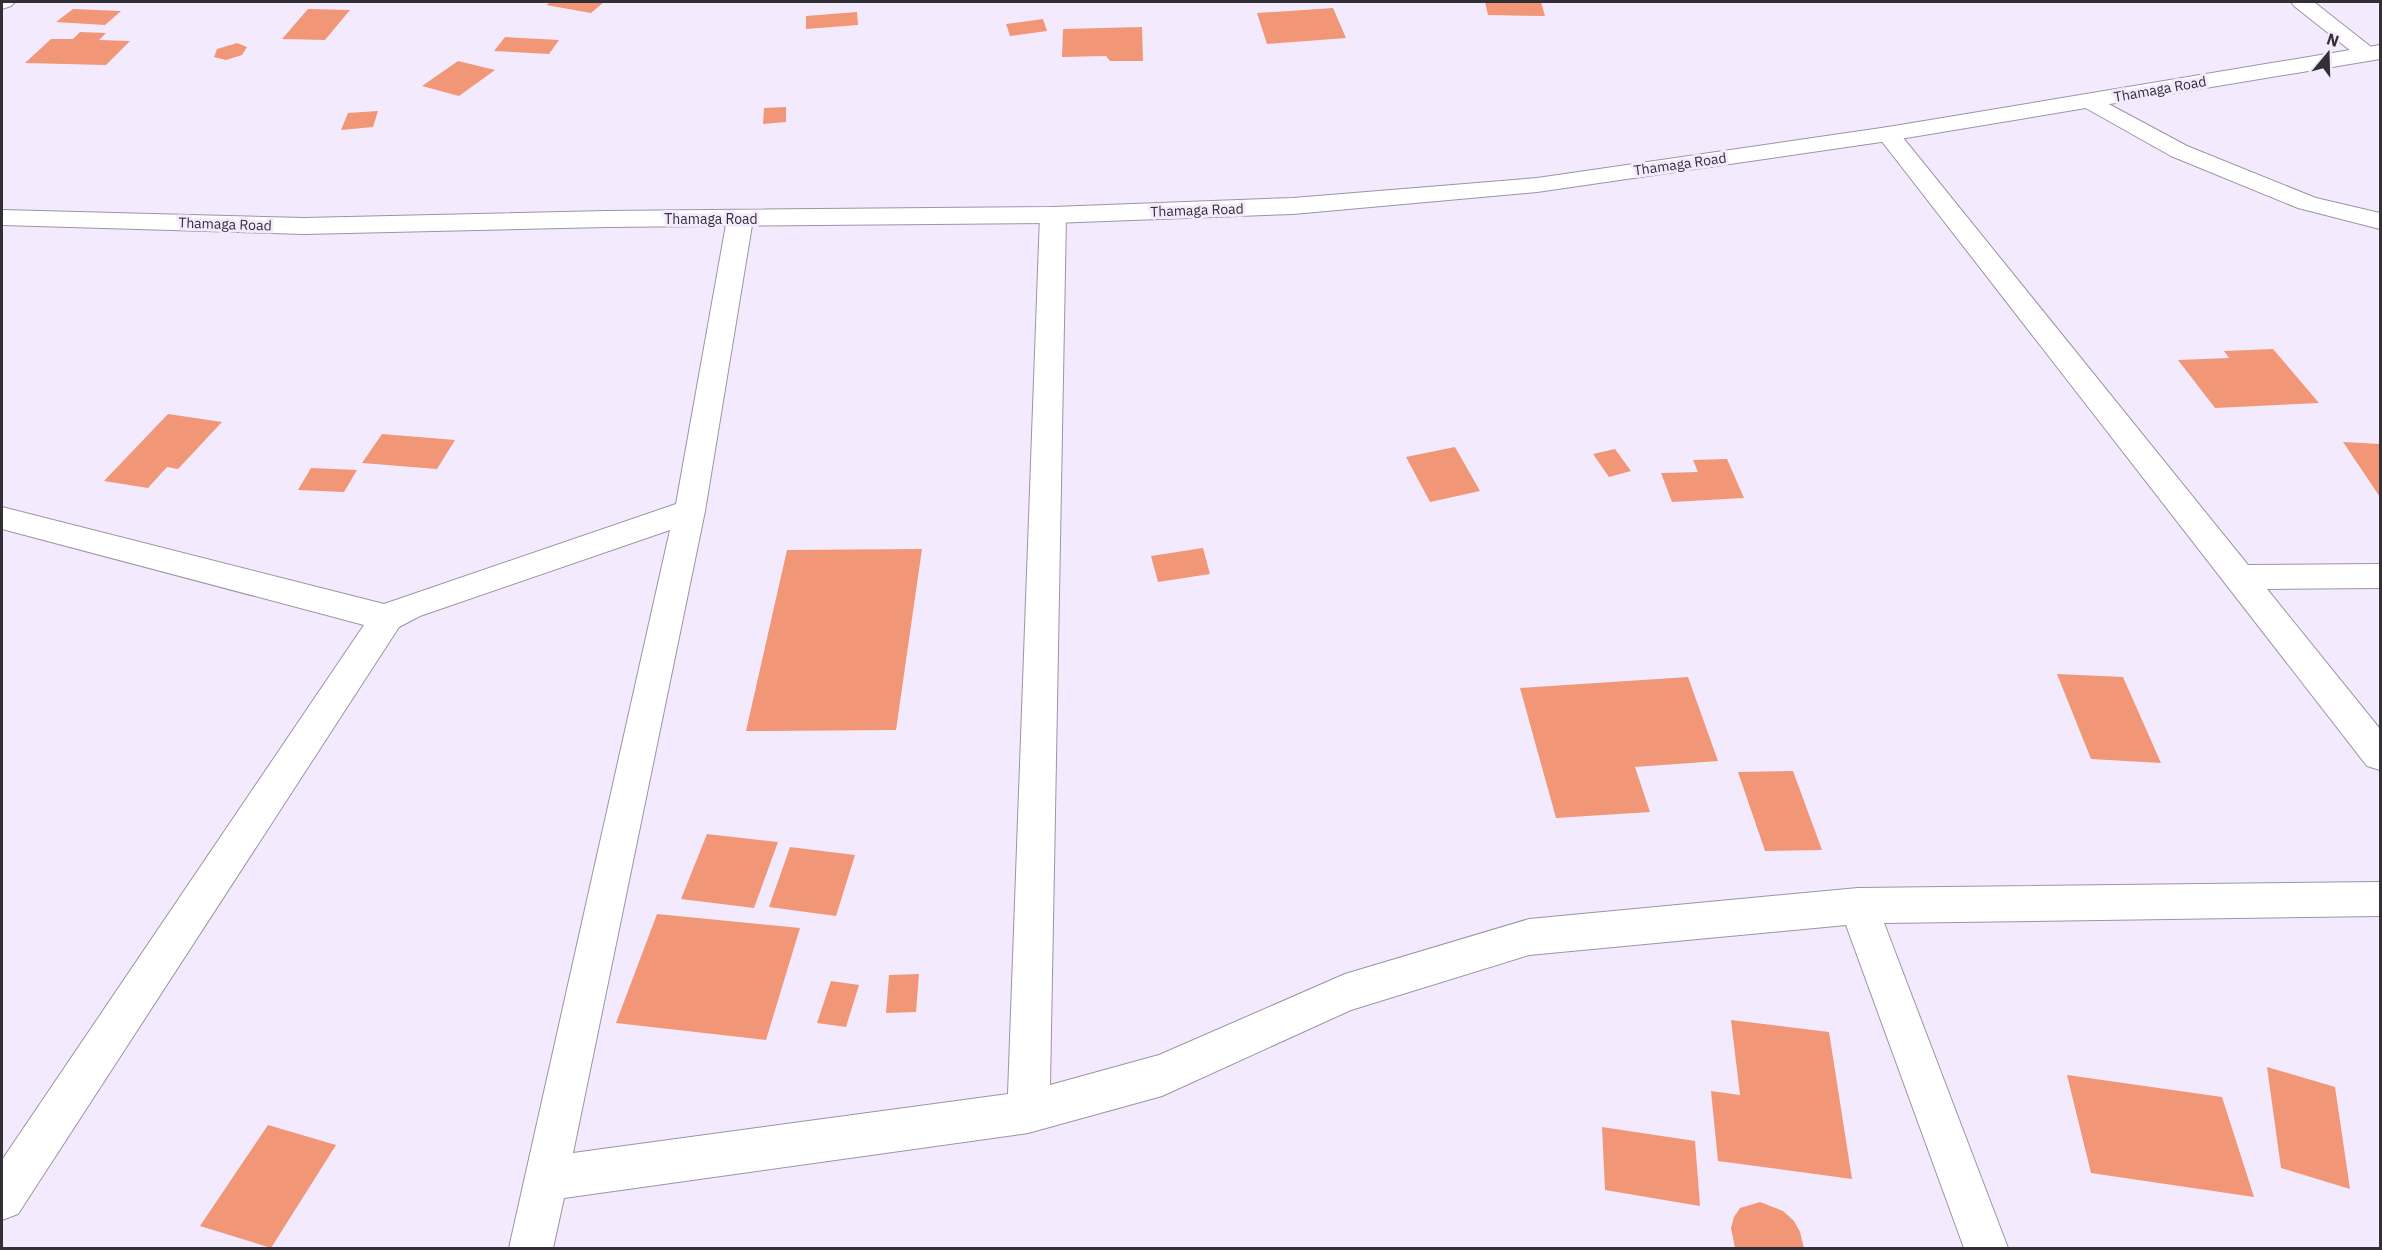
<svg xmlns="http://www.w3.org/2000/svg" width="2382" height="1250" font-family="'IBM Plex Sans',sans-serif">
  <style>
    .building { fill: #f19777 }
    .lines { fill: none; stroke-linecap: round; stroke-linejoin: round }
    .street-casing { stroke: #9c94a5; stroke-width: 2 }
    .secondary-casing { stroke: #9c94a5; stroke-width: 2 }
    .street { fill: #fff; fill-rule: evenodd }
    .secondary { fill: #fff; fill-rule: evenodd }
    .labels { text-anchor: middle; dominant-baseline: central; stroke-width: 6; stroke-linejoin: round; paint-order: stroke }
    .far-street-label { font-size: 14px; fill: #322f36; stroke: #f3ebfd }
  </style>
  <rect width="100%" height="100%" fill="#f3ebfd"/>
  <!-- building -->
  <path class="building" d="M551 2H604L591 13 546 5Z
    M1485 2H1541L1545 16 1488 15Z
    M1333 8 1346 38 1267 44 1257 13Z
    M73 9 121 11 105 25 56 22Z
    M308 9 350 10 325 40 282 39Z
    M857 12 858 25 806 29V16Z
    M1043 19 1047 31 1010 36 1006 24Z
    M1142 27 1143 61H1110L1106 56 1062 57 1063 29Z
    M80 32 106 33 99 40 130 41 106 65 25 63 51 39H73Z
    M505 37 559 40 549 54 494 51Z
    M237 43 247 47 242 55 226 60 214 57 217 49Z
    M458 61 495 70 459 96 422 86Z
    M786 107V122L763 124 764 108Z
    M378 111 373 127 341 130 348 113Z
    M2273 349 2319 403 2215 408 2178 360 2229 358 2224 351Z
    M168 414 222 422 178 469 167 467 148 488 104 481Z
    M382 434 455 440 437 469 362 463Z
    M2343 442 2380 444V497Z
    M1455 447 1480 491 1430 502 1406 457Z
    M1615 449 1631 471 1609 477 1593 454Z
    M1727 459 1744 498 1672 502 1661 473 1698 472 1693 460Z
    M311 468 357 470 344 492 298 490Z
    M1203 548 1210 574 1158 582 1151 556Z
    M922 549 896 730 746 731 787 550Z
    M2057 674 2123 677 2161 763 2091 759Z
    M1688 677 1718 761 1635 767 1650 812 1556 818 1520 688Z
    M1793 771 1822 850 1765 851 1738 772Z
    M707 834 778 842 754 908 681 899Z
    M790 847 855 855 836 916 769 907Z
    M657 914 800 928 766 1040 616 1023Z
    M919 974 916 1012 886 1013 889 975Z
    M831 981 859 985 846 1027 817 1023Z
    M1731 1020 1829 1032 1852 1179 1718 1161 1711 1091 1740 1095Z
    M2267 1067 2335 1087 2350 1189 2281 1168Z
    M2067 1075 2222 1097 2254 1197 2091 1173Z
    M268 1125 336 1145 271 1248 200 1226Z
    M1602 1127 1695 1141 1700 1206 1605 1190Z
    M1760 1202 1783 1211 1794 1221 1800 1232 1804 1248H1735L1731 1228 1734 1217 1740 1208Z"/>
  <g class="lines">
    <defs>
      <path id="street" d="M2 2H15L11 6 2 9Z
        M2291 2H2314L2380 54 2377 59H2361L2294 6Z
        M2090 94 2187 146 2316 198 2380 213V229L2298 208 2171 156 2082 106 2078 101 2082 96Z
        M1888 127 1896 129 2248 565 2380 564V588L2267 589 2380 729V770L2367 766 1880 139 1876 134 1880 129Z
        M1053 207 1062 210 1066 215 1050 1085 1159 1055 1345 974 1529 919 1858 888 2380 882V916L1884 923 2008 1248H1964L1846 925 1529 955 1351 1010 1162 1096 1028 1133 564 1198 553 1248H509L670 530 420 616 399 627 18 1214 2 1220V1160L364 625 2 529V507L384 604 676 504 727 219 731 214 740 211 749 214 753 219 705 511 573 1153 1008 1094 1040 215 1044 210Z"/>
      <path id="secondary" d="M2380 45V59L1888 141 1537 192 1293 214 1053 223 606 227 304 234 2 225V210L304 218 606 211 1053 207 1293 198 1537 178 1888 127Z"/>
    </defs>
    <!-- street casing -->
    <use href="#street" class="street-casing"/>
    <!-- secondary casing -->
    <use href="#secondary" class="secondary-casing"/>
    <!-- street -->
    <use href="#street" class="street"/>
    <!-- secondary -->
    <use href="#secondary" class="secondary"/>
  </g>
  <g class="labels">
    <!-- far-street labels -->
    <g class="far-street-label">
      <text transform="translate(2160 89) rotate(-10)">Thamaga Road</text>
      <text transform="translate(1680 164) rotate(-8)">Thamaga Road</text>
      <text transform="translate(1197 210) rotate(-2)">Thamaga Road</text>
      <text x="711" y="219">Thamaga Road</text>
      <text transform="translate(225 224) rotate(2)">Thamaga Road</text>
    </g>
  </g>
  <!-- border -->
  <rect width="2382" height="1250" fill="none" stroke="#322f36" stroke-width="6"/>
  <!-- north arrow -->
  <g transform="translate(2328 54) rotate(19)" stroke="#f3ebfd" stroke-width="4.5" paint-order="stroke">
  <path d="M0-4.5L10 22L0 15L-10 22Z" fill="#322f36"/>
  <text y="-9" font-size="16" font-weight="bold" text-anchor="middle" fill="#322f36">N</text>
  </g>
</svg>
